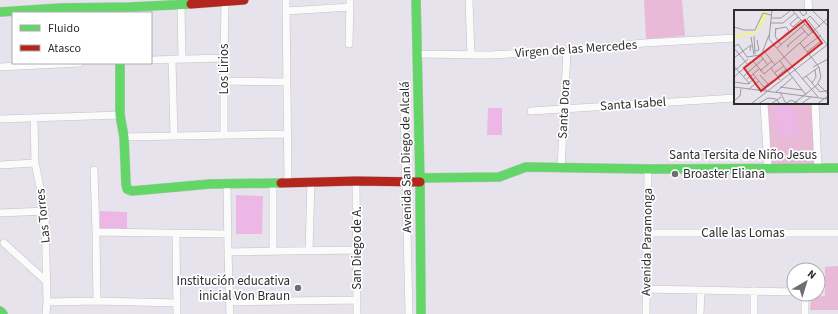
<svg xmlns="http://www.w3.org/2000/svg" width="838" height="314" font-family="'Source Sans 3',sans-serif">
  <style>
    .green { fill: #e8bad7 }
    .pitch { fill: #edb7e5 }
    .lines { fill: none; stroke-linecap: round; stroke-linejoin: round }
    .street-casing { stroke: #c2c2c3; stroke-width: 8 }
    .fast-casing { stroke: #c2c2c3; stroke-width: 10 }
    .jam-casing { stroke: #c2c2c3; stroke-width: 10 }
    .street { stroke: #fbfbfc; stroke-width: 7 }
    .fast { stroke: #63d668; stroke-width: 9 }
    .jam { stroke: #b3261e; stroke-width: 9 }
    .poi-dot { fill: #6e6d70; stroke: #fff; stroke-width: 1.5 }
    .labels { text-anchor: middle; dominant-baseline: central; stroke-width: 3.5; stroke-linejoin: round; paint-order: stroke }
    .street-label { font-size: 13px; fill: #2d2d2d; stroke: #fff }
    .poi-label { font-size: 13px; fill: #2d2d2d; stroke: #fff; text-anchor: start }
    .inset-road { fill: none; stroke: #9c9aa0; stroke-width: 1 }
    .view { fill: #d62828; fill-opacity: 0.15; stroke: #d62828; stroke-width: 2 }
    .inset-edge { fill: none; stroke: #2d2d2d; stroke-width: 2 }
  </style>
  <rect width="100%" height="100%" fill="#e6e3ec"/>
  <!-- green -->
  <path class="green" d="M644 0H682L685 36 646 39Z
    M767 103H812L815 164 771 165Z
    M838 266V310H810L811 297 825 296V267Z"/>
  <!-- pitch -->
  <path class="pitch" d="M795 104 798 135 779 136 777 106Z
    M488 108H502V135H487Z
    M236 195 263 196 262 234H236Z
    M100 211 127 212V229L100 228Z"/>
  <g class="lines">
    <defs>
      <path id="street" d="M286 0 288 182
        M469 0 471 55
        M808 0 809 11
        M181 4 182 59
        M286 11 350 7
        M349 44 350 0
        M417 54 490 55 567 51 644 43 735 38
        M172 59 174 136
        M151 60 224 58
        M0 67 79 63
        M224 81 287 82
        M764 103 768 168
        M815 103 818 168
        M404 104 409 314
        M531 111 735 98
        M0 119 120 115
        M34 119 35 163 45 211 47 302 46 314
        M224 135V58L225 2
        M124 137 288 134
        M0 165 35 163
        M561 168 567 51
        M94 170 96 232 97 301
        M356 181 357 314
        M273 183V251
        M227 184 228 252 230 314
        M0 213 45 211
        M96 232 228 234
        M647 233H838
        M176 234 177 314
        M4 243 47 282
        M309 251 311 182
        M228 252 357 250
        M647 289 794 292
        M754 291V314
        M818 292H819
        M805 294V314
        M47 302 97 301 177 303
        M230 302 357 300
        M646 314 648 169
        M700 314 701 290"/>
      <path id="fast" d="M416 0 420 182 421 314
        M0 12 61 8 130 7 191 4
        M120 63V115L124 137 126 184 127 189 132 191 210 184 281 183
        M420 178 499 177 526 167 648 169 838 168
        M0 311 3 314"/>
      <path id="jam" d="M191 4 244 0
        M281 183 356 181 420 182"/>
    </defs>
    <!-- street casing -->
    <use href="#street" class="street-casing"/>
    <!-- fast casing -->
    <use href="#fast" class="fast-casing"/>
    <!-- jam casing -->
    <use href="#jam" class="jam-casing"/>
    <!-- street -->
    <use href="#street" class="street"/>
    <!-- fast -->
    <use href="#fast" class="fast"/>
    <!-- jam -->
    <use href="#jam" class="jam"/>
  </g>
  <!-- markers -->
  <g class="poi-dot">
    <circle cx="675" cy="174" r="4"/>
    <circle cx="298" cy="288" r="4"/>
  </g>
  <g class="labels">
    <!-- street labels -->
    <g class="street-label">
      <text transform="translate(576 49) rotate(-4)">Virgen de las Mercedes</text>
      <text transform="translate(224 69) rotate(-90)">Los Lirios</text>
      <text transform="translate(633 104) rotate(-4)">Santa Isabel</text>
      <text transform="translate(564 109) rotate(-87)">Santa Dora</text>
      <text x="743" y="155">Santa Tersita de Niño Jesus</text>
      <text transform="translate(406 157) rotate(-91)">Avenida San Diego de Alcalá</text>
      <text transform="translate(43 216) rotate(-96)">Las Torres</text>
      <text x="743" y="233">Calle las Lomas</text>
      <text transform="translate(647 242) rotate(-89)">Avenida Paramonga</text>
      <text transform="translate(357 248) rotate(-90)">San Diego de A.</text>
    </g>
    <!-- poi labels -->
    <g class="poi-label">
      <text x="683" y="174">Broaster Eliana</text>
      <text x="290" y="281" text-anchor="end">Institución educativa<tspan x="290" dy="15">inicial Von Braun</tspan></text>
    </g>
  </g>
  <!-- overview -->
  <g transform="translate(734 10)">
    <rect width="94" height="94" fill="#e6e3ec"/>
    <path d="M30 0H33L31 11 23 23 0 28V25L23 21Z" fill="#eff292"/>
    <path class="inset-road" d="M38 0 35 29 84 87M58 0 79 23M65 0 69 6 73 3 71 0M78 0 94 16M64 7 56 14 59 17 67 10M37 8H47L57 0M36 13H49L61 3M0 17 10 20H21L29 3 37 5M67 17 75 26M86 17 76 6 73 9 94 36M42 18 41 26 47 35M41 19 52 17 55 21 44 31M20 26 21 44M17 27 20 45M0 37 4 34 13 47M55 37 53 36 71 21M0 38 14 55M43 38 71 14M70 38 87 25M21 41 25 40 23 30M30 41 41 55M73 42 86 32M26 45 34 55M13 47 26 45M50 47 94 8M0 48 17 35 16 41M19 51 30 64 50 47M46 51 72 85M0 56 16 74M79 57 94 49M37 58 46 70M0 61 14 49M26 61 38 51M40 63 50 56M19 64 33 81M26 65 34 74M10 66 29 49M72 66 86 82 94 80M0 67 28 43 35 25M43 67 52 59M13 69 25 59M68 69 85 57M0 72 14 74 21 68M78 73 82 67 81 60M84 74 94 84M0 77 94 89M30 77 40 70M46 77 68 80M15 79 25 71M42 82 59 67M46 82 52 94M0 91 6 86 7 79M17 94 93 35M24 94 34 88 42 89 46 94M37 94 47 87M51 94 57 90 65 94M59 94 83 75 87 67 85 57 66 33M67 94 77 87M83 94 94 86"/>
    <path class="view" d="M71 10 88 33 27 81 10 58Z"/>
    <rect width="94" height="94" class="inset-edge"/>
  </g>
  <!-- legend -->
  <rect x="12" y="12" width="140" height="52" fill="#ffffff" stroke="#ababab"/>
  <rect x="20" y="25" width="20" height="6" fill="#63d668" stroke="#ababab"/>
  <text x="48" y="32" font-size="12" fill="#2d2d2d">Fluido</text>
  <rect x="20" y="45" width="20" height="6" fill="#b3261e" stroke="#ababab"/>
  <text x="48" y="52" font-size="12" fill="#2d2d2d">Atasco</text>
  <!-- north arrow -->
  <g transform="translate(806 282) rotate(38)"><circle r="19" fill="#ffffff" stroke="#ababab"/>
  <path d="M0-3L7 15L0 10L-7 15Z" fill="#6e6d70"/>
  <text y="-6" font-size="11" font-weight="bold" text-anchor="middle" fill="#2d2d2d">N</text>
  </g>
</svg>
